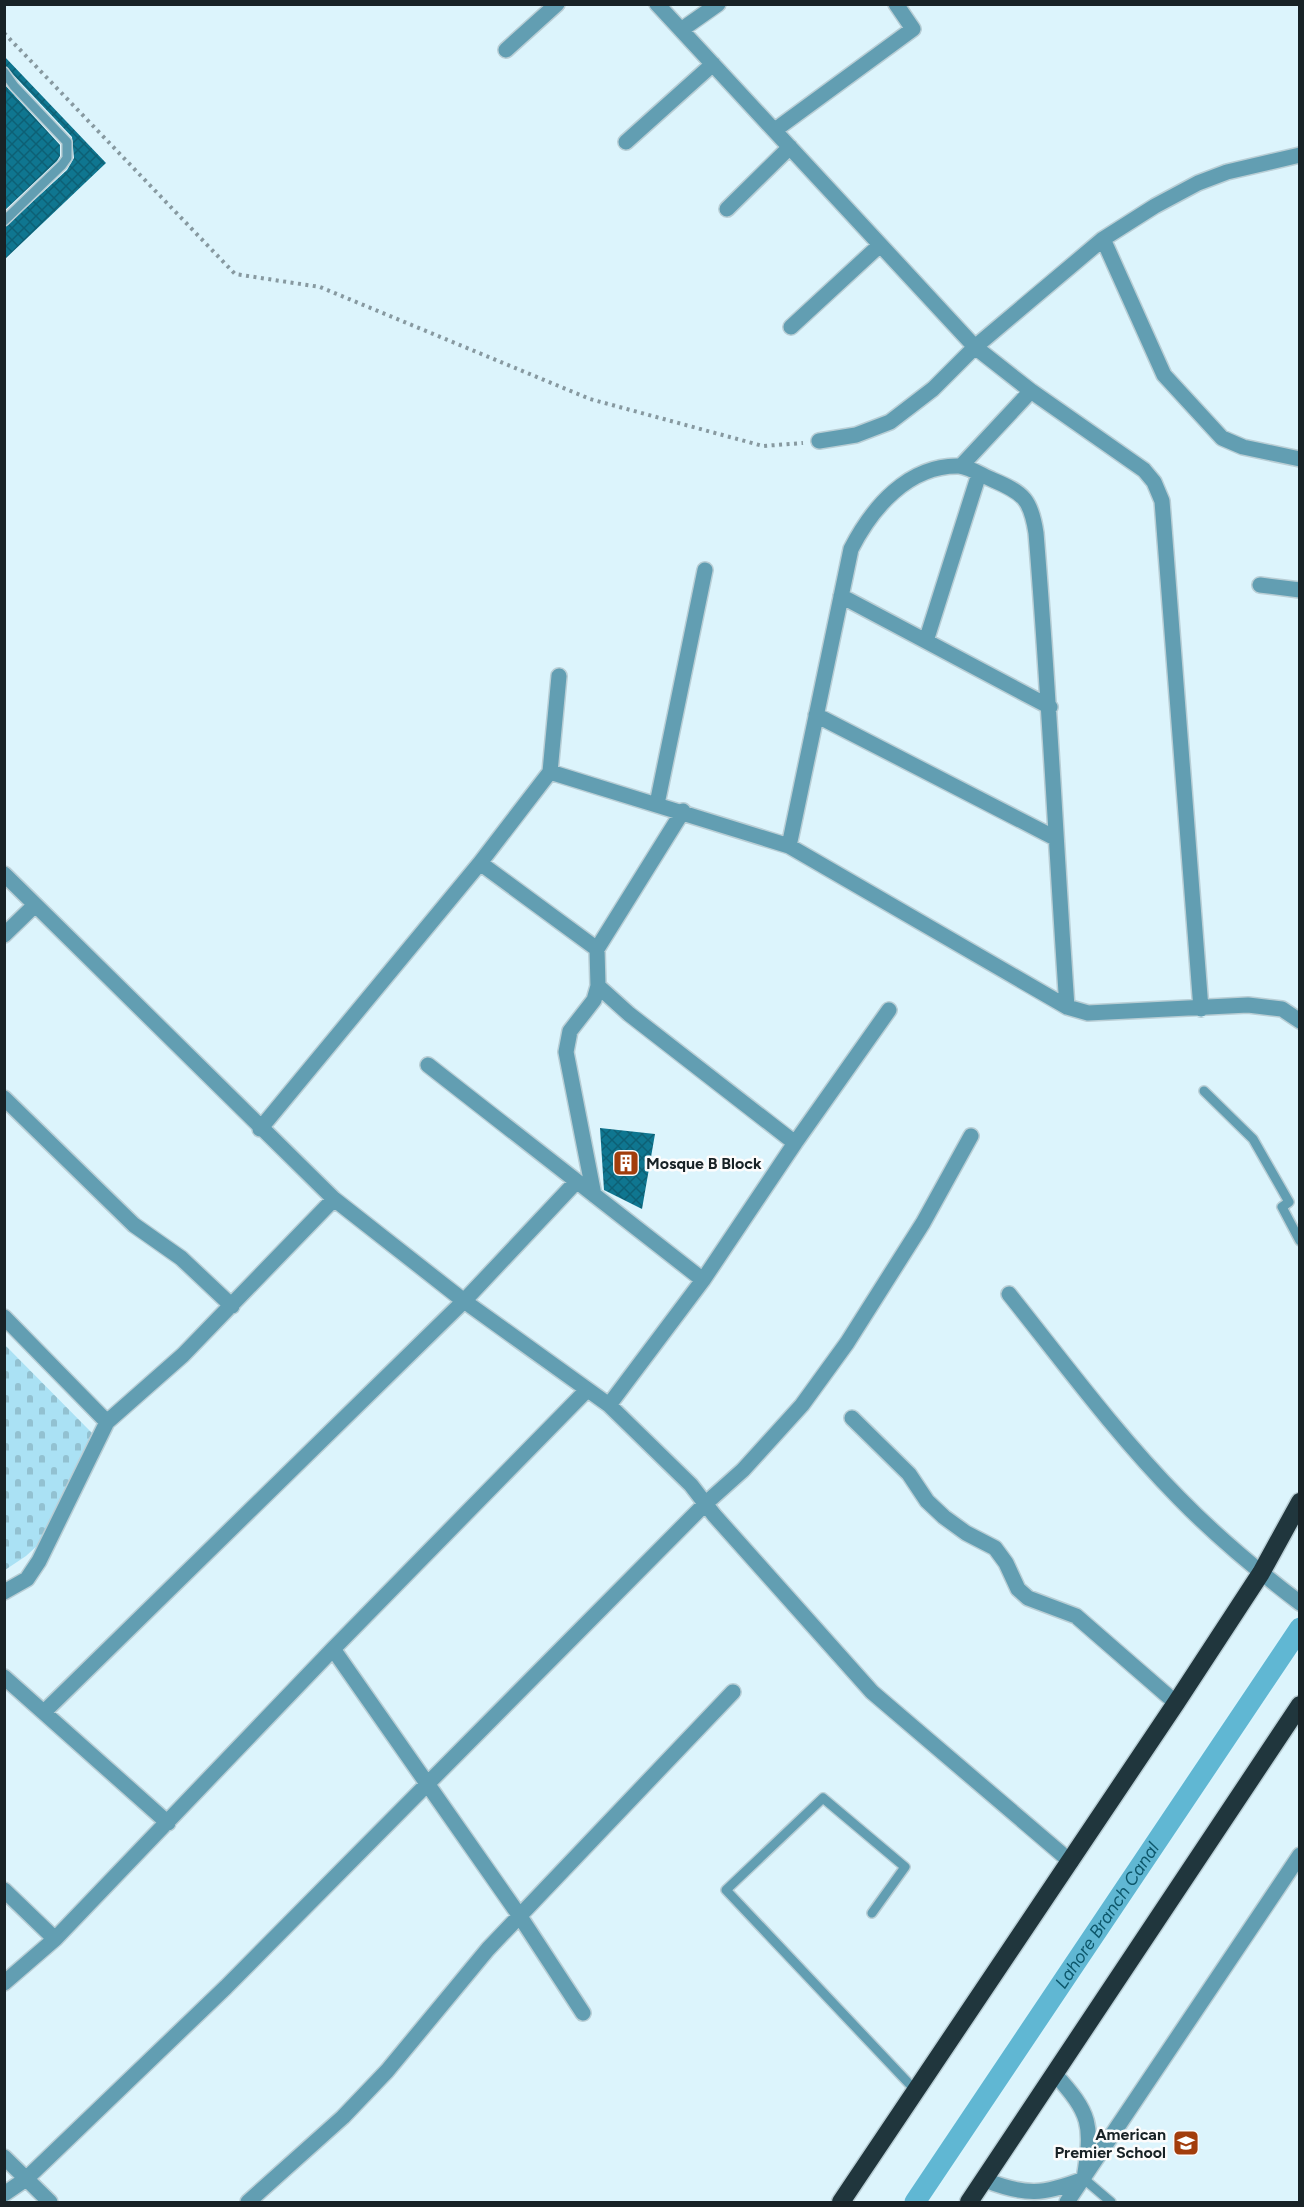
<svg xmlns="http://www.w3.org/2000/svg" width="1304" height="2207" font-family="Figtree,sans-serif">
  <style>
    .cemetery { fill: url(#cemetery-stones) }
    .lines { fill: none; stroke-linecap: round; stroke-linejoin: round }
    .canal { stroke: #60b7d3; stroke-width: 21 }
    .building { fill: url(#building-cross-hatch) }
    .lane-casing { stroke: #b9ced5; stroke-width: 12 }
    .street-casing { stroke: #b9ced5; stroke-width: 18 }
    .highway-casing { stroke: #b9ced5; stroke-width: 21 }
    .path { stroke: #8799a0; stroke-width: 4; stroke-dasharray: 3 4.5; stroke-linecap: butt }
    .lane { stroke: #629eb2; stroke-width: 9 }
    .street { stroke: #629eb2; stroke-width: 15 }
    .highway { stroke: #20363d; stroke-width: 18 }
    .labels { text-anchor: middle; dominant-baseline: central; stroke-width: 5; stroke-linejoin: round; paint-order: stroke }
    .poi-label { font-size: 16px; font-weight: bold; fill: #182226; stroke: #fcfcfc; text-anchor: start }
    .water-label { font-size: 18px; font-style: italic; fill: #0d576b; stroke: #fcfcfc }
  </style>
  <defs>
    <pattern id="cemetery-stones" width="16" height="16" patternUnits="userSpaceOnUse" patternTransform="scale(1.5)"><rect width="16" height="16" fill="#aae1f4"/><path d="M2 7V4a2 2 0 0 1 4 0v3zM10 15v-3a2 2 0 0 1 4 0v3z" fill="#92c1d1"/></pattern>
    <pattern id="building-cross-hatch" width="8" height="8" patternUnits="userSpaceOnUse" patternTransform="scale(1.5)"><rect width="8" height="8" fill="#0f7690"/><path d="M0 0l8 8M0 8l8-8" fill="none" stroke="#0d6075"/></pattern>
  </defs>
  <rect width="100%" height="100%" fill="#dcf4fc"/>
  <!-- cemetery -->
  <path class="cemetery" d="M4 1344 92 1433 38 1545 26 1556 5 1570Z"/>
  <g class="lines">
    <!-- canal -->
    <path class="canal" id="s1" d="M915 2202 1300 1628"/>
  </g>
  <!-- building -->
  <path class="building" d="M4 56 106 163 4 260V228L67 170 74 158 72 137 4 65Z
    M4 84 60 145V156L57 161 4 211Z
    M600 1128 655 1134 642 1209 604 1190Z"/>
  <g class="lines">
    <defs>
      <path id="lane" d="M4 72 14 86 67 142V158L62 165 4 221
        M1204 1091 1253 1139 1289 1202 1282 1207 1300 1241
        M872 1913 905 1867 823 1798 726 1890 916 2091
        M1084 2179 1111 2202"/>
      <path id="street" d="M657 4 975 347 1031 391 1144 470 1154 482 1162 501 1201 1009
        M681 30 718 4
        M506 50 557 4
        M775 130 913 29 896 4
        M626 142 713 64
        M727 209 790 147
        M1103 239 1164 375 1222 438 1243 447 1300 459
        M791 327 880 245
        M819 441 856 435 890 422 933 389 975 347 1103 239 1155 206 1198 183 1227 172 1300 155
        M961 466 1031 391
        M1260 585 1300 590
        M841 596 1050 707
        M926 641 979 474
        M816 715 1055 838
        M550 772 789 846 1067 1007 1088 1013 1248 1005 1282 1009 1300 1021
        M657 804 705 570
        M789 846 851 549C872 508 908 465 959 466 970 467 983 476 993 480 1024 493 1031 500 1036 533 1049 691 1056 849 1067 1007
        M480 863 550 772 559 676
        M4 874 334 1199 464 1301 609 1405 691 1485 714 1515 872 1692 1071 1862
        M4 935 35 905
        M598 986 629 1014 795 1143 703 1280 609 1405
        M428 1065 703 1280
        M4 1098 134 1225 181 1258 232 1306
        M260 1129 480 863 597 949
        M795 1143 889 1010
        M594 1195 566 1052 570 1031 594 1000 598 986 597 949 683 811
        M1009 1294C1064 1363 1117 1435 1179 1498 1216 1536 1258 1571 1300 1603
        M4 1317 107 1422
        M852 1418 909 1474 927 1501 944 1517 966 1533 995 1548 1006 1563 1018 1589 1028 1598 1076 1616 1176 1703
        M4 1592 27 1579 39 1561 107 1422 183 1355 334 1199
        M333 1649 519 1915 583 2013
        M4 1677 168 1823
        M44 1712 464 1301 576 1182
        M4 1890 55 1939
        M4 1983 55 1939 333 1649 587 1390
        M4 2157 50 2202
        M985 2180C1026 2196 1043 2195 1084 2179 1093 2124 1091 2114 1054 2073
        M4 2194 26 2179 226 1987 705 1504 743 1470 802 1405 847 1343 923 1223 971 1136
        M248 2202 343 2117 387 2071 488 1949 733 1692
        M1067 2202 1300 1855"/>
      <path id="highway" d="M841 2202 1176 1703 1261 1573 1300 1502
        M969 2202 1300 1705"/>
    </defs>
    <!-- lane casing -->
    <use href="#lane" class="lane-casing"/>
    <!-- street casing -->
    <use href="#street" class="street-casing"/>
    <!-- highway casing -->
    <use href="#highway" class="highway-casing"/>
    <!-- path -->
    <path class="path" d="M4 33 235 274 320 287 590 399 763 446 803 443"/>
    <!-- lane -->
    <use href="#lane" class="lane"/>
    <!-- street -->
    <use href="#street" class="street"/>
    <!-- highway -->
    <use href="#highway" class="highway"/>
  </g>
  <!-- icons -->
  <defs>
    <symbol id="building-square" viewBox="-11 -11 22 22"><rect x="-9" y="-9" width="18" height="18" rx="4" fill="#a23d0c" stroke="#fcfcfc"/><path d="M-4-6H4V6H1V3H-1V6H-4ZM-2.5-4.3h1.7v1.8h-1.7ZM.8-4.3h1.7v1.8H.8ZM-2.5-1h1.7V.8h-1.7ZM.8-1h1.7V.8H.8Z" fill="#fff"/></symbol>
    <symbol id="school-square" viewBox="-11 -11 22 22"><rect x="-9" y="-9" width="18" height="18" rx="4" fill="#a23d0c" stroke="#fcfcfc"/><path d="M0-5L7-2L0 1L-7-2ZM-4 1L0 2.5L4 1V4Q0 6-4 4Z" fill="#fff"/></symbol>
  </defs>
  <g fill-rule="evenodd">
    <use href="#building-square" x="611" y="1148" width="30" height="30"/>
    <use href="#school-square" x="1171" y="2128" width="30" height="30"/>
  </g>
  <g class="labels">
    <!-- poi labels -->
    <g class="poi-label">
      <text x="646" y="1163">Mosque B Block</text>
      <text x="1166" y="2134" text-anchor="end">American<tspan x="1166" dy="18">Premier School</tspan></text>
    </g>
    <!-- water labels -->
    <g class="water-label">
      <text stroke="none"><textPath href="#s1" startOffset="345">Lahore Branch Canal</textPath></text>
    </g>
  </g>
  <!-- border -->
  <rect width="1304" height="2207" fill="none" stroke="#182226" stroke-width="12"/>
</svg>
